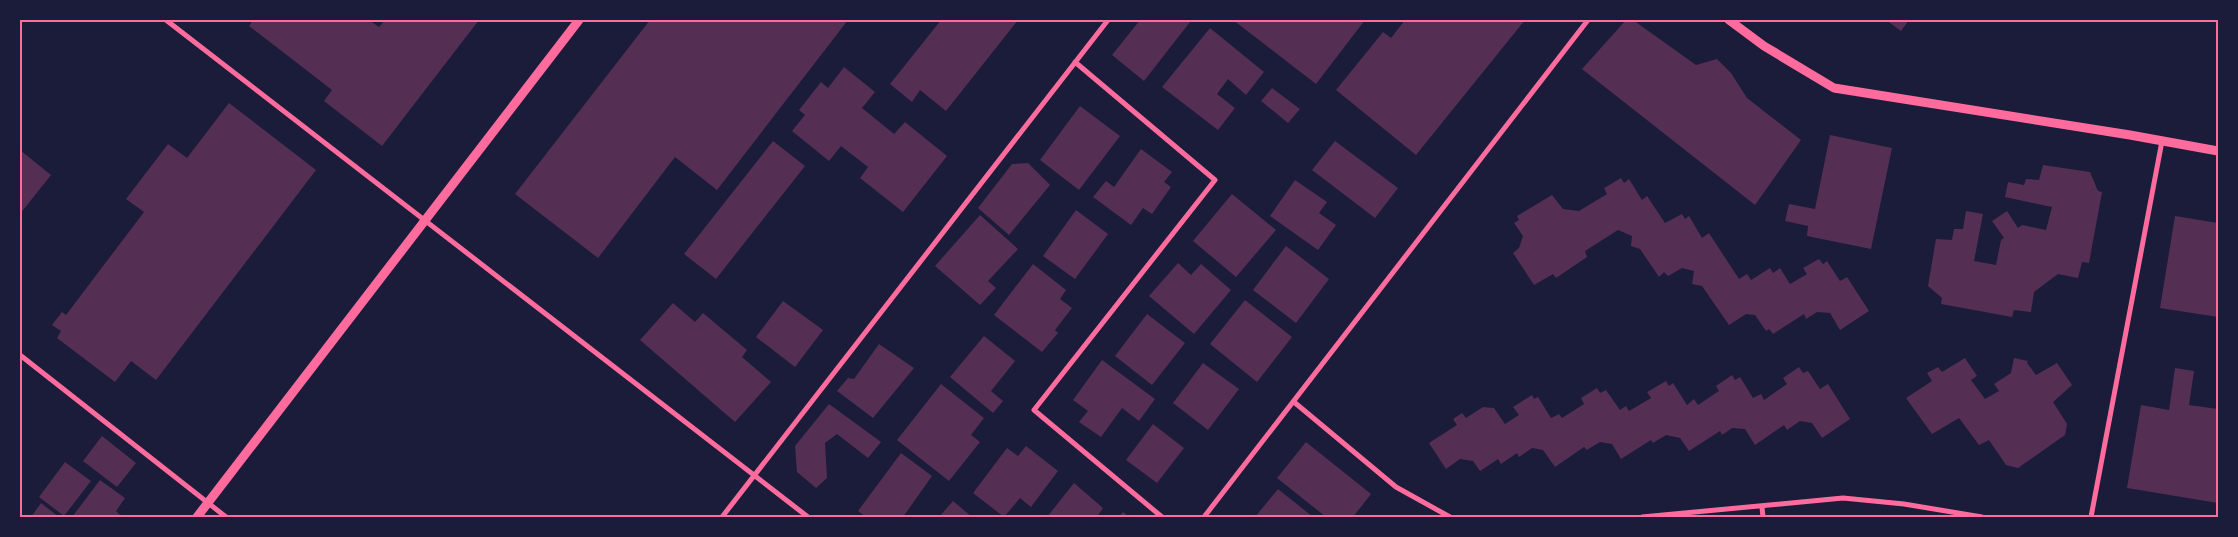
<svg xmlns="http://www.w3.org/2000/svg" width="2238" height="537" font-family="'Sofia Sans Condensed',sans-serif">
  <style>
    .building { fill: #542f53 }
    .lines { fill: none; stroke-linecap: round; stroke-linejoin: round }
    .minor { stroke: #ff6b9d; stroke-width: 5 }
    .tertiary { stroke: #ff6b9d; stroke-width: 9 }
    .neatline { fill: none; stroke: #ff6b9d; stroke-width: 2 }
  </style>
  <rect width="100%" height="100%" fill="#1b1b3a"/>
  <!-- building -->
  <path class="building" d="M253 20H369L379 27 385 20H479L382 146 324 101 332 90 249 26Z
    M650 20H848L717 190 675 157 598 258 515 194Z
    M941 20H1018L946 111 920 90 912 102 890 84Z
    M1140 20 1190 22 1144 81 1112 55Z
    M1233 20H1365L1316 84Z
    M1405 20H1525L1416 155 1336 90 1383 32 1391 38Z
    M1626 20H1633L1696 65 1717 59 1731 73 1747 98 1801 140 1755 205 1582 69Z
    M1886 20H1909L1901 31Z
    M1210 28 1264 72 1246 95 1228 79 1217 94 1235 108 1218 130 1162 87Z
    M844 67 875 92 862 108 894 134 905 122 947 156 903 212 860 178 868 167 841 146 829 161 792 131 805 115 799 110 821 82 828 88Z
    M1272 88 1300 109 1288 123 1261 101Z
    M229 103 316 170 156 380 131 361 115 382 57 338 61 331 52 325 62 312 66 315 144 212 126 199 168 144 187 158Z
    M1080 106 1120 136 1079 190 1040 160Z
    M1830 135 1892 148 1871 249 1807 236 1808 226 1785 221 1789 204 1815 209Z
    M773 141 805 166 716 279 684 254Z
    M1335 141 1398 188 1375 218 1312 170Z
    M1141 149 1172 172 1164 182 1171 187 1152 214 1143 208 1131 225 1093 197 1106 181 1114 187Z
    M20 150 51 175 20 214Z
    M1028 163 1050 185 1009 235 978 208 1012 164Z
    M2043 165 2090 172 2098 191 2102 192 2089 263 2082 262 2078 278 2058 274 2034 292 2031 312 2014 310 2012 317 1941 304 1942 298 1928 286 1936 239 1952 240 1954 229H1963L1966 211 1983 214 1974 261 1996 265 2001 240 2004 238 1992 221 2007 211 2018 228 2022 225 2046 230 2052 207 2005 197 2008 182 2024 185 2026 179 2039 180Z
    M1621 178 1624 183 1629 179 1642 200 1647 196 1665 223 1682 214 1685 219 1689 216 1702 238 1709 233 1739 279 1747 274 1751 280 1770 268 1773 273 1780 268 1790 284 1807 274 1803 268 1819 259 1823 264 1827 261 1840 281 1847 277 1869 311 1840 330 1830 313 1817 312 1806 319 1804 314 1773 334 1769 329 1766 331 1755 315 1746 314 1729 325 1702 286 1692 284 1694 271 1682 268 1668 276 1664 272 1659 277 1640 249 1631 246 1632 236 1618 230 1585 251 1587 257 1556 278 1553 274 1534 285 1513 253 1519 248 1523 236 1514 223 1519 220 1517 216 1552 195 1563 209 1579 211 1607 194 1604 188Z
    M1295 180 1327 202 1319 213 1336 225 1318 250 1270 216Z
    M1232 194 1276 230 1236 277 1193 241Z
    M1076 210 1108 234 1075 279 1043 256Z
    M980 215 1018 249 988 281 996 288 980 305 935 266Z
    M2175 216 2218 223V317L2160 308Z
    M1286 246 1329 279 1296 323 1253 290Z
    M1178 263 1191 275 1201 264 1231 290 1194 334 1149 296Z
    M1033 264 1066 290 1060 299 1072 308 1055 330 1058 333 1042 352 994 315Z
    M1245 300 1292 337 1257 382 1210 344Z
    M783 301 823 330 795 367 756 337Z
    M673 303 695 322 703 313 747 350 742 357 771 382 735 422 640 340Z
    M1147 314 1185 343 1152 385 1115 356Z
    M984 336 1015 361 991 391 1003 401 993 413 950 377Z
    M879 344 914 368 873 418 837 391 848 378 854 379Z
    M1965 358 1977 376 1971 380 1985 399 1999 391 1994 384 2011 373 2014 358 2028 361 2027 363 2036 375 2057 363 2072 385 2053 402 2067 424 2065 435 2018 468 2006 465 1989 440 1979 445 1959 418 1932 434 1906 398 1932 381 1927 373 1938 367 1942 372Z
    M1102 360 1155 399 1139 421 1122 408 1101 437 1079 422 1088 411 1073 400Z
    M1203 363 1239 389 1208 430 1173 403Z
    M1799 367 1803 373 1808 371 1820 389 1828 384 1850 419 1822 438 1812 423 1800 421 1787 430 1784 425 1755 445 1745 429 1732 428 1722 435 1720 431 1689 451 1680 438 1666 435 1653 443 1651 440 1621 459 1612 444 1600 442 1587 450 1584 447 1555 467 1543 450 1532 448 1519 457 1517 453 1501 464 1498 459 1480 471 1473 461 1460 459 1446 469 1429 443 1457 425 1453 419 1462 413 1466 418 1483 407 1494 408 1505 424 1519 415 1513 407 1532 395 1534 399 1538 397 1551 418 1559 414 1562 418 1584 404 1581 398 1597 388 1600 393 1606 390 1620 410 1626 406 1629 411 1651 398 1647 392 1666 381 1669 386 1673 383 1687 405 1694 399 1698 405 1719 391 1716 386 1732 375 1735 380 1740 377 1753 398 1761 394 1764 400 1787 384 1783 378Z
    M2175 368 2194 371 2189 405 2218 409V503L2127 488 2141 405 2169 410Z
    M941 384 984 418 971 435 980 442 949 481 897 440Z
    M829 404 881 442 868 458 837 434 825 443 827 478 816 488 797 472 795 446Z
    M1153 424 1184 448 1157 483 1126 460Z
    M102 436 136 463 117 487 83 461Z
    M1306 442 1371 494 1353 517H1326L1277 478Z
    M1026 446 1058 471 1031 507 1020 498 1004 517 973 493 1007 448 1018 456Z
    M901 453 932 476 903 517H866L858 511Z
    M65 462 91 481 64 516 39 497Z
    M100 480 125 498 116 511 120 515 119 517H72Z
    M1074 483 1103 508 1097 517H1047Z
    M1278 489 1313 517H1255Z
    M953 501 972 517H939Z
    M41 503 59 517H31Z
    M1123 512 1129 517H1119Z"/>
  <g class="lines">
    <!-- minor -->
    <path class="minor" d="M166 20 808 517
      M1075 62 1215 180 1034 410 1162 517
      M20 355 226 517
      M1294 402 1396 487 1450 517
      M1762 507 1763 517
      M722 517 1108 20
      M1204 517 1588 20
      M1642 517 1843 498 1904 504 1982 517
      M2091 517 2162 141"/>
    <!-- tertiary -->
    <path class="tertiary" d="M1729 20 1764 46 1834 88 2130 135 2218 151
      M197 517 579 20"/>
  </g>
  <!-- border -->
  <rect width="2238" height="537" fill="none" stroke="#1b1b3a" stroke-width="42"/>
  <rect x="21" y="21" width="2196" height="495" class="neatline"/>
</svg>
